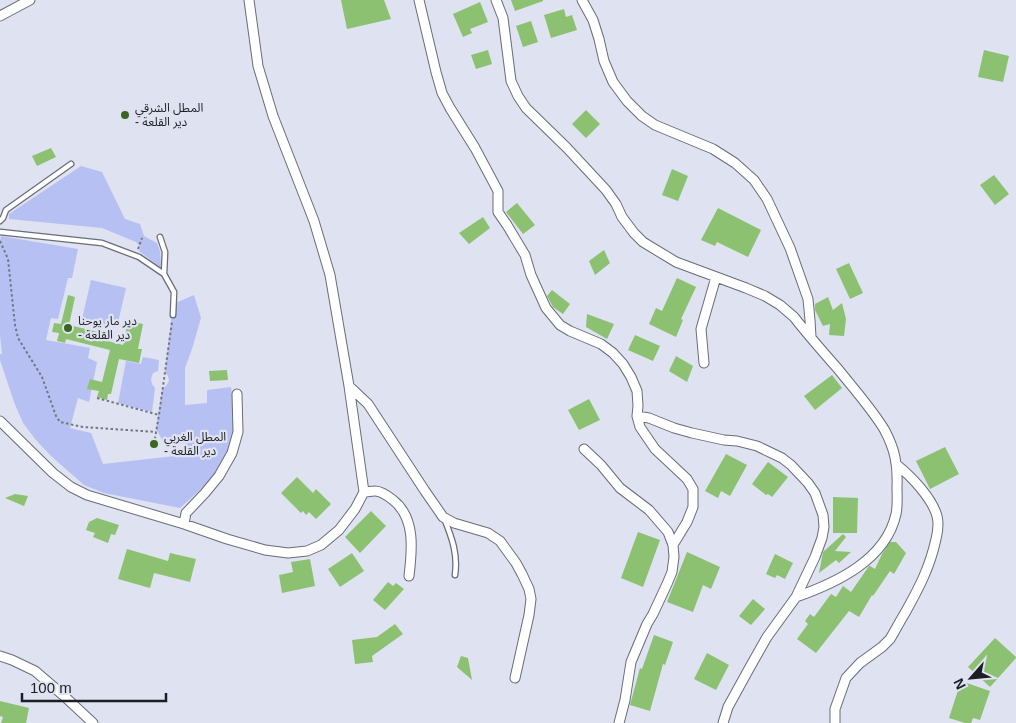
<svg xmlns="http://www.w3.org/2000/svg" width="1016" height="723" font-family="Arial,'Noto Sans Arabic',sans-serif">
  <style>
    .green { fill: #b7c0f2 }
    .building { fill: #8cc171 }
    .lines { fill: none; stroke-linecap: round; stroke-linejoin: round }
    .service-casing { stroke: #696c79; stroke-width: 7 }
    .minor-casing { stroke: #696c79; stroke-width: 11 }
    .path { stroke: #757780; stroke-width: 2; stroke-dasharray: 2.5 2.5; stroke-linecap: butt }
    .service { stroke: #fff; stroke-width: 4.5 }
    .minor { stroke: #fff; stroke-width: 9 }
    .poi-dot { fill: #3b6622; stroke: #dfe2f0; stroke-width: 2 }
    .labels { text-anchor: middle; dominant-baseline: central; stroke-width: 4.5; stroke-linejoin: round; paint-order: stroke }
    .poi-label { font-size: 12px; fill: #1d1e24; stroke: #dfe2f0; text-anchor: start }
  </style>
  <rect width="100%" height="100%" fill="#dfe2f0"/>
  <!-- green -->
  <path class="green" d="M81 166 102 172 125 219 140 224 144 236 157 243 160 251 161 268 139 251 140 247 136 242 102 228 9 219V214Z
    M1 236 78 249 72 278H68L58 319 51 318 46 340 90 348 88 358 97 362 89 402 78 398 70 428 91 433 103 464 193 454 185 443 165 445 156 429 162 389 166 386 169 381 168 376 165 372 173 304 194 295 201 318 192 349 185 368V405L207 403V390L231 387 236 427 232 447 211 480 180 508 104 493 84 485 51 456 36 440 23 423 14 402 0 360V354H2L0 335V241Z
    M91 280 126 288 117 327 82 319Z
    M143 357 159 360 158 371 153 373 151 379 152 384 155 388 152 412 118 403 126 361 141 364Z"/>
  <!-- building -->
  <path class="building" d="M341 0H384L391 19 347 29Z
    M511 0H543V1L515 11Z
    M480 2 488 22 470 29 472 33 463 37 453 14Z
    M564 9 566 17 572 15 577 30 551 38 544 15Z
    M531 21 538 42 523 47 516 26Z
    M488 50 492 64 476 69 471 55Z
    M984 50 1009 56 1003 82 978 77Z
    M586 110 600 124 586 138 572 124Z
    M51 148 56 157 37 166 32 156Z
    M672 169 688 176 678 201 662 195Z
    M994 175 1009 194 995 205 980 185Z
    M517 203 535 225 523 234 506 212Z
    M718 208 761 230 748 257 717 242 715 246 701 240Z
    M483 217 490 228 469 244 459 233Z
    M604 250 610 263 595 275 589 261Z
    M849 263 863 293 850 299 836 269Z
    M677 278 696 287 681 319 683 320 676 337 649 324 656 308 662 311Z
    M552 290 570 304 563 314 553 307 547 296Z
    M68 295 75 297 69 325 106 334 104 340 123 345 128 321 143 324 138 349H142L139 363 119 359 111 394H108L107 400 97 397 99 391 87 389 90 379 102 382 110 350 66 339 65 343 57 341 59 333 52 332 54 323 61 324Z
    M828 297 833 310 842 303 846 319 844 336 829 335 830 324 823 326 815 310V304Z
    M587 314 614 324 607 339 586 327Z
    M635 335 660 346 653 361 628 350Z
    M676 356 693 366 687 382 669 371Z
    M227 370 228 380 210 381 209 371Z
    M832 375 842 388 815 410 804 396Z
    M589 399 600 420 579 430 568 410Z
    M945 447 959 474 930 489 916 461Z
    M726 454 747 465 730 496 721 491 718 498 705 491Z
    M768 462 788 477 772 497 768 494 766 495 752 484Z
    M297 477 313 493 316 489 331 504 316 519 309 512 306 515 303 511 301 513 281 493Z
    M15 494 28 496 24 506 5 498Z
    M833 497 858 498 857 533H833Z
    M371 511 386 526 360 553 345 537Z
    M97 518 119 525 115 535 111 534 108 543 93 537 95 533 86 530 89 522Z
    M638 532 660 540 643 587 621 578Z
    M843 534 846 537 835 551 851 552 839 563 836 560 819 573 823 552Z
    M890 542H896L906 553 894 574 890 571 873 596 872 595 859 617 849 611 816 653 797 639 808 624 805 621 810 614 814 617 831 594 836 597 843 586 851 592 869 566H870L875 569 882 554Z
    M127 549 168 561 170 553 196 559 190 582 154 573 150 588 118 579Z
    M687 552 720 567 711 589 703 585 693 612 667 602Z
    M352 553 364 571 340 587 328 569Z
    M775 554 793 563 785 579 777 575 775 578 766 574Z
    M310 559 315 586 282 593 279 575 293 572 291 562Z
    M388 582 393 586 396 583 404 589 385 610 373 600Z
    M753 599 765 609 751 625 739 616Z
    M395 624 403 634 372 656 373 662 355 664 352 640 377 637Z
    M654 635 673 642 665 665 663 664 650 711 630 705 640 668 642 669Z
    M995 638 1016 657V658L990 687 968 667Z
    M707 653 729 665 716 690 694 679Z
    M461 656 468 658 472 680 457 667Z
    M961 681 990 691 980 720 973 718 971 723H965L949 718Z
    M0 701 29 708 26 723H1L3 717 0 716Z"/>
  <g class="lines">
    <defs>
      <path id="service" d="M0 221 3 218 6 210 71 164
        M0 232 102 243 139 257 164 274 174 292 173 315
        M160 237 165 252 164 274
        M444 518C452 538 458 554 455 575"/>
      <path id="minor" d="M419 0 436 72 442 93 450 108 475 148 498 191V212L507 225 525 255 531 275 546 308 560 325 570 331 601 344 613 353 623 364 631 377 637 391 638 406 637 416
        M496 0 503 18 511 81 518 96 526 108 567 148 606 190 616 204 622 217 634 233 643 242 676 262 746 288 765 296 780 305 794 317C808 335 823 352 838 369 854 389 871 408 884 429 895 449 898 465 897 487 897 496 898 505 896 514 886 560 836 583 796 597
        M582 0 593 20 599 39 604 61 613 82 627 101 642 116 655 125 713 149 735 163 754 180 767 199 790 248 808 299 810 320 811 337
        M0 16 30 0
        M704 363 701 329 716 277
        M349 386 368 404 425 491 443 517 454 523 488 533 500 541 516 563 522 574 529 589 531 599 529 615 515 678
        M0 421 53 473 71 487 87 495 184 524 227 539 265 550 288 553 307 551 321 545 339 530 355 509 364 492 349 386 330 275 314 221 273 116 258 66 249 0
        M584 449 601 465 620 488 649 510 668 532 673 545
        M364 492C367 492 372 491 375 491 381 491 388 496 393 500 416 518 412 551 409 576
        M184 524 186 513 205 493 219 476 232 453 238 432 237 394
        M0 656 12 660 35 671 63 695 93 723
        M619 723 625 700 631 662 647 624 653 614 667 584 672 572 674 557 673 545 687 522 693 507V489L687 479 655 449 640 427 637 416 649 418 674 428 692 433 724 440 737 441 757 446 782 458 791 465 808 483 815 493 823 515 824 527 822 538 815 557 796 597 767 637 750 667 728 707 723 723
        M835 723V709L846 678 860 663 882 647 890 639C895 631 900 621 905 613 919 588 930 567 936 539 938 531 939 524 937 516 932 498 911 476 897 465"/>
    </defs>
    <!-- service casing -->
    <use href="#service" class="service-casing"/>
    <!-- minor casing -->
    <use href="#minor" class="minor-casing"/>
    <!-- path -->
    <path class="path" d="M0 241 8 259 15 325 18 338 42 377 56 416 60 422 83 427 156 432
      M138 249 142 238
      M97 398 159 415 172 322
      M154 444 159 415"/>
    <!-- service -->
    <use href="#service" class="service"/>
    <!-- minor -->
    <use href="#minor" class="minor"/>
  </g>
  <!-- markers -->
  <g class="poi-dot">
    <circle cx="125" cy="115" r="5"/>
    <circle cx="68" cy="328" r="5"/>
    <circle cx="154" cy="444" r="5"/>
  </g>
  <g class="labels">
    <!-- poi labels -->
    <g class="poi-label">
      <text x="135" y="108">المطل الشرقي<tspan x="135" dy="14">- دير القلعة</tspan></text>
      <text x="78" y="321">دير مار يوحنا<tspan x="78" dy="14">- دير القلعة</tspan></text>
      <text x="164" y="437">المطل الغربي<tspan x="164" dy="14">- دير القلعة</tspan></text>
    </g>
  </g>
  <!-- north arrow -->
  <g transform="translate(971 678) rotate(243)" stroke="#dfe2f0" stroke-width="4" paint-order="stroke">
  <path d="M0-4L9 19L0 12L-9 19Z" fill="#1d1e24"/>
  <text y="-8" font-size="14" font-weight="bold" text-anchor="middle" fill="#1d1e24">N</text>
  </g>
  <!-- scale -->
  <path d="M22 693v8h144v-8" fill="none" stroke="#1d1e24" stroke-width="2.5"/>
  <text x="30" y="693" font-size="15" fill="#1d1e24" stroke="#dfe2f0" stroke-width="4" paint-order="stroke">100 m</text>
</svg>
